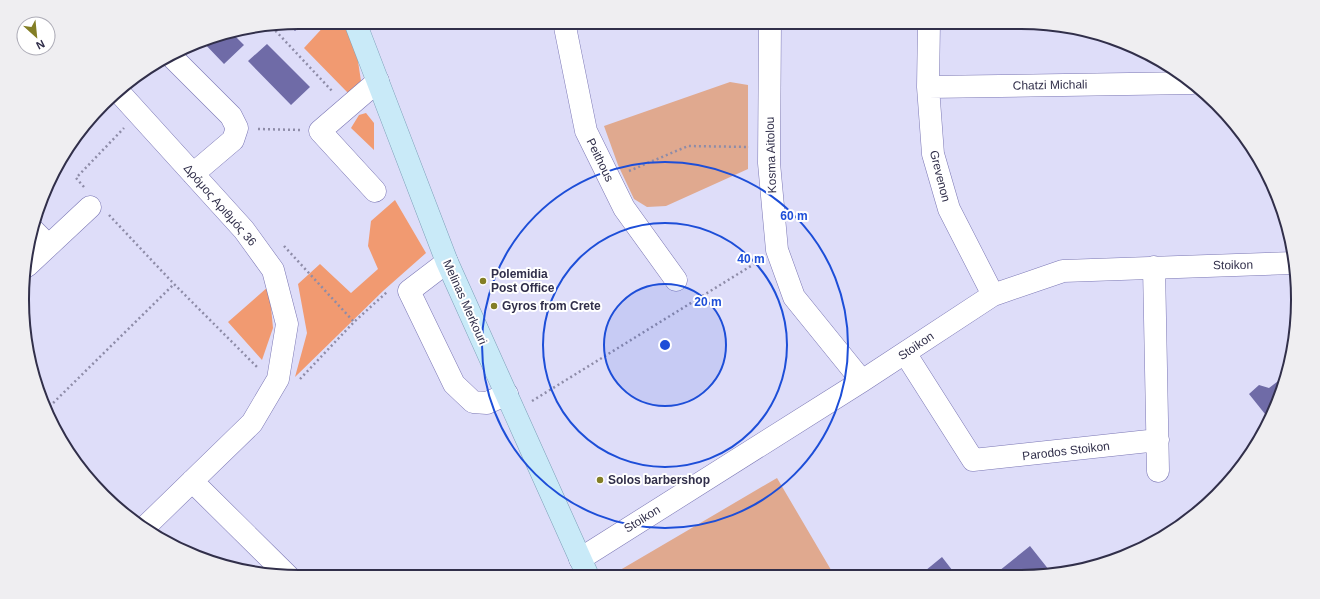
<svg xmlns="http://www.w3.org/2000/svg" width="1320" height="599" font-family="Helvetica,sans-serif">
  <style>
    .green { fill: #e0a98f }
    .forest { fill: #f19a71 }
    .building { fill: #6f6ba7 }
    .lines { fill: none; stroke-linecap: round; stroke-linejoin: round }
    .minor-casing { stroke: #7a76b4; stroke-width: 23 }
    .major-casing { stroke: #7c9fb8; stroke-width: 23 }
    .path { stroke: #8e8ca8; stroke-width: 2.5; stroke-dasharray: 2 3; stroke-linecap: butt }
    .minor { stroke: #fff; stroke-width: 22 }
    .major { stroke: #c9eaf8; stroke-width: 22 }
    .ring { fill: none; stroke: #1d4ed8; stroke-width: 2 }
    .poi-dot { fill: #837e25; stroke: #fff; stroke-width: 1.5 }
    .labels { text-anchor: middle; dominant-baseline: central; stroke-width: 4; stroke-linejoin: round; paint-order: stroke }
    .street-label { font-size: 12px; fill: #312f4a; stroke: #fff }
    .poi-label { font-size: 12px; font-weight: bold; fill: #312f4a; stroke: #fff; text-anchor: start }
    .rim { fill: none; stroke: #312f4a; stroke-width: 2 }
    .centre { fill: #1d4ed8; stroke: #fff; stroke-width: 2 }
    .ring-label { font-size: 12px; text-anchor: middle; font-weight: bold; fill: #1d4ed8; stroke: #fff; stroke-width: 4; stroke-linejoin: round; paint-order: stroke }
  </style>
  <rect width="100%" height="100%" fill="#deddf9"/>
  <!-- green -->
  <path class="green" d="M730 82 748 85V169L666 206 647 207 634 199 618 165 604 126Z
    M777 478 834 575 617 576 615 573Z"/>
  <!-- forest -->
  <path class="forest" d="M328 22H345L356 48 361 81 348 93 304 48Z
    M366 113 374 123V150L351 128 359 115Z
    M395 200 426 253 383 291 295 377 307 333 298 284 320 264 351 293 378 269 368 246 371 221Z
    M269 286 273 328 262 360 228 322Z"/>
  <!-- building -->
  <path class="building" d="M299 22H304L295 31 288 24Z
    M232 33 244 45 224 64 202 41 210 37Z
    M267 44 310 87 291 105 248 61Z
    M1286 375 1277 405 1269 419 1249 394 1259 385 1269 388Z
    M1030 546 1053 575H994Z
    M942 557 956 575H920Z"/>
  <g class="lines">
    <defs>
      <path id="minor" d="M564 22 586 131 624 208 676 280
        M770 22 769 163 777 250 794 297 862 381
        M929 22 928 87 933 154 949 209 993 295
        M170 55 231 116 237 128 233 140 193 174
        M928 87 1192 83
        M117 90 244 230 273 270 287 324 278 379 252 423 146 526
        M375 191 320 131 378 81
        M33 230 48 245
        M447 262 409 291 454 384 473 402 487 403 507 394
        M27 266 90 207
        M1154 267 1158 471
        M905 353 973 460 1158 440
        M192 481 288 576
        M580 559 862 381 993 295 1063 271 1294 263"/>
      <path id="major" d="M355 22 447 262 588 576"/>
    </defs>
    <!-- minor casing -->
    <use href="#minor" class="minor-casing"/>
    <!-- major casing -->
    <use href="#major" class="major-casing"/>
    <!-- path -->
    <path class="path" d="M272 27 333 92
      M258 129 301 130
      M629 171 688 146 749 147
      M84 187 76 178 124 128
      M109 215 174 284 258 368
      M284 246 354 322
      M300 379 354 322 387 292
      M532 401 759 261
      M46 410 174 284"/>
    <!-- minor -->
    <use href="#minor" class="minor"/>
    <!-- major -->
    <use href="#major" class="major"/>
  </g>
  <!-- distance rings -->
  <circle cx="665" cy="345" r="61" fill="#1d4ed8" fill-opacity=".12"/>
  <g class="ring">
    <circle cx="665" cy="345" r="61"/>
    <circle cx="665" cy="345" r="122"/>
    <circle cx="665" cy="345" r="183"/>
  </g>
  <!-- markers -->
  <g class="poi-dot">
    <circle cx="483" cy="281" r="4"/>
    <circle cx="494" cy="306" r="4"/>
    <circle cx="600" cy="480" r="4"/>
  </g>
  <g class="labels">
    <!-- street labels -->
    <g class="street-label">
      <text transform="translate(1050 85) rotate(-1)">Chatzi Michali</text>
      <text transform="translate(771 155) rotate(-92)">Kosma Aitolou</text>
      <text transform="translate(600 160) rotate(64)">Peithous</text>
      <text transform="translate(940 176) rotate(76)">Grevenon</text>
      <text transform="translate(220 205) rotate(49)">Δρόμος Αριθμός 36</text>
      <text transform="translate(1233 265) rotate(-1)">Stoikon</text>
      <text transform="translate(465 302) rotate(66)">Melinas Merkouri</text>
      <text transform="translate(916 346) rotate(-34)">Stoikon</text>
      <text transform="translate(1066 451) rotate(-7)">Parodos Stoikon</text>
      <text transform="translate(642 519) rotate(-32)">Stoikon</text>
    </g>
    <!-- poi labels -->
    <g class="poi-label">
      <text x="491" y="274">Polemidia<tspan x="491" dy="14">Post Office</tspan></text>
      <text x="502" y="306">Gyros from Crete</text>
      <text x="608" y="480">Solos barbershop</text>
    </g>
  </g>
  <!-- crop -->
  <path d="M0 0H1320V599H0ZM299 29H1021A270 270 0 0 1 1291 299V300A270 270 0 0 1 1021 570H299A270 270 0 0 1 29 300V299A270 270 0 0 1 299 29Z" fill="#efeef1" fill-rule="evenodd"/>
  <path class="rim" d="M299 29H1021A270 270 0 0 1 1291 299V300A270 270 0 0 1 1021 570H299A270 270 0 0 1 29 300V299A270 270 0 0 1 299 29Z"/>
  <circle cx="665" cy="345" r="6" class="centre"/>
  <g class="ring-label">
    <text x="794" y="220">60 m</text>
    <text x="751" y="263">40 m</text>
    <text x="708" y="306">20 m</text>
  </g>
  <!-- north arrow -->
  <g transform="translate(36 36) rotate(153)"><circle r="19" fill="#ffffff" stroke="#adacb7"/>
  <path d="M0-3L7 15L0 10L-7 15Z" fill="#837e25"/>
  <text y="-6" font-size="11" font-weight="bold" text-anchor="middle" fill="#312f4a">N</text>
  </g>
</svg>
